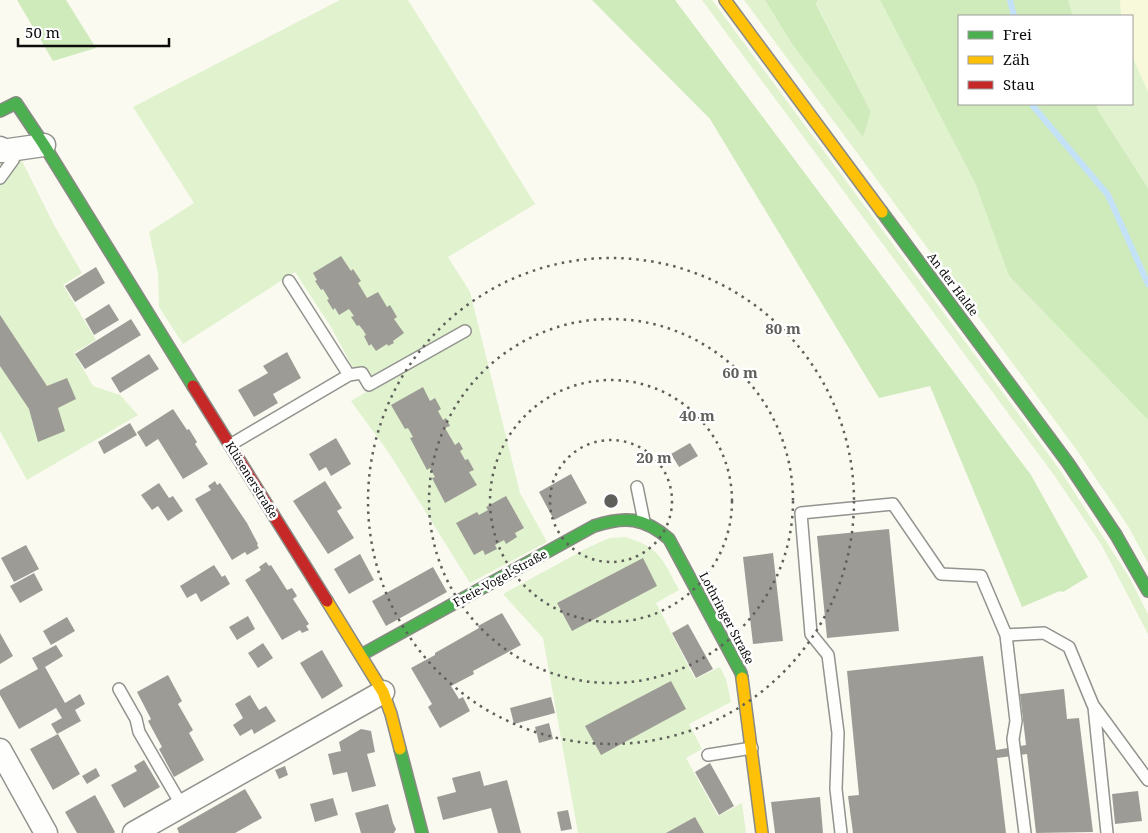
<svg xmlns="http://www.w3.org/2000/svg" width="1148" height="833" font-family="'Noto Serif',serif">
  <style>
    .farmland { fill: #f8f8db }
    .green { fill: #e0f2ce }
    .forest { fill: #cfeabb }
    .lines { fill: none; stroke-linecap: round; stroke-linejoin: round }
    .stream { stroke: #c3e1f7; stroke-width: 6 }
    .building { fill: #9d9b96 }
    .lane-casing { stroke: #93938f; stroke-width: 14 }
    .street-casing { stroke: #93938f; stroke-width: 25 }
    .fast-casing { stroke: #8a8a85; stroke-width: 14 }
    .slow-casing { stroke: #8a8a85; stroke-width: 14 }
    .jam-casing { stroke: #8a8a85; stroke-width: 14 }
    .lane { stroke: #fefefd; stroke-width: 11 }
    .street { stroke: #fefefd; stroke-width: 22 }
    .fast { stroke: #4caf50; stroke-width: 11 }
    .slow { stroke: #ffc107; stroke-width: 11 }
    .jam { stroke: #c62828; stroke-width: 11 }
    .ring { fill: none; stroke: #5f5f5c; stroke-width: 2.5; stroke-dasharray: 2.5 5 }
    .labels { text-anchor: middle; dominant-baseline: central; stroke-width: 5; stroke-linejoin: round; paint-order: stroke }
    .street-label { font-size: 12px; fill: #0c0c0c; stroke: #fff }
    .centre { fill: #5f5f5c; stroke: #fff; stroke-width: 2.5 }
    .ring-label { font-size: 15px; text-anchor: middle; font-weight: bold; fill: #5f5f5c; stroke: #fff; stroke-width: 5; stroke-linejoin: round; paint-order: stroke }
  </style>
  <rect width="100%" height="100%" fill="#fafaf0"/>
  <!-- farmland -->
  <path class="farmland" d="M1120 0H1148V92L1132 56V16H1121Z"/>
  <!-- green -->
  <path class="green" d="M340 0H408L535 204 448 257 470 292 520 493 547 542 470 583 389 453 351 401 366 392 331 327 295 272 183 344 159 307 158 273 149 232 194 203 133 107Z
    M702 0H712L1060 470 1129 577 1148 614V634L1101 544 1054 475Z
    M744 0H765L792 44 863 136 871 112 816 3 818 0H880L975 183 1009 276 1148 420V563L1128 526 1076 449Z
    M1068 0H1120L1121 16H1073Z
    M1132 56 1148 92V188L1098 110 1096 104H1132Z
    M21 159 54 225 82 273 63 285 96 340 74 353 93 386 120 395 138 415 27 480 0 431V161Z
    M625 537C660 547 663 560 679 590L656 603 695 679 720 667 726 679 731 702 689 724 702 749 686 758 718 816 742 803 746 833H578L543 638 503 594 589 547 610 538Z"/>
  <!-- forest -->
  <path class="forest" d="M17 0H66L96 48 53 61Z
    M592 0H675L1031 475 1088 577 1063 592 1060 591 1022 607 930 386 879 398 710 119Z
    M765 0H818L816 4 871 112 863 137 792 44Z
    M880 0H1068L1073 16H959V104H1096L1098 110 1148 188V420L1009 276 975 183Z"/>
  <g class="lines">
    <!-- stream -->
    <path class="stream" d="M1010 0 1014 16
      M1033 104V106L1108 195 1148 284"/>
  </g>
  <!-- building -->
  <path class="building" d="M341 256 351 271 353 269 361 281 358 283 367 298 378 292 387 307 390 305 397 317 394 319 404 333 393 341 394 343 388 346 387 344 376 351 371 344 369 346 364 336 366 335 363 330 359 325 357 326 351 317 354 316 349 309 339 315 335 308 333 310 327 300 329 299 323 289 321 290 315 281 317 280 313 273Z
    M96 267 105 283 75 302 65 286Z
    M109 304 119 320 94 335 85 319Z
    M0 315 47 386 67 378 76 399 58 408 65 431 38 442 29 409 0 366Z
    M131 319 141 335 85 369 75 354Z
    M287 352 301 378 273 394 278 403 254 417 238 390 268 373 263 366Z
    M149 354 159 369 120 393 111 378Z
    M423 387 430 401 435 398 441 409 438 411 443 420 446 418 450 426 445 428 455 445 459 442 463 449 460 451 465 460 468 459 474 470 469 472 477 485 445 503 432 478 435 477 430 468 427 470 410 438 413 437 408 428 405 429 391 405Z
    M173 409 187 430 189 429 197 442 195 444 208 464 183 479 158 439 146 447 137 432Z
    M130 423 137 435 104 454 98 442Z
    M336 438 351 464 331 476 326 467 319 471 309 454Z
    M690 443 698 456 679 467 671 454Z
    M571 474 587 503 554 520 539 492Z
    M215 481 217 485 220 483 247 523 258 544 257 545 259 548 247 555 245 552 232 560 195 499 211 490 208 486Z
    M325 481 342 508 337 511 354 538 328 554 293 501Z
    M159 483 169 498 173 496 183 511 168 521 158 506 152 510 141 495Z
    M506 496 524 528 515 533 517 537 506 544 504 540 495 545 497 549 485 555 483 550 474 555 456 523 477 512 479 515 488 510 486 507Z
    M889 529 899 631 827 638 817 536Z
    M26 545 39 569 14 582 1 558Z
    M773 553 783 641 753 644 743 557Z
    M360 554 374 580 349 594 334 569Z
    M643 558 657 586 572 631 557 603Z
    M266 562 269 566 271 565 287 590 292 588 297 596 293 599 309 624 306 626 309 630 302 633 300 630 282 640 245 580 261 570 259 567Z
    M214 565 222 577 225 575 230 584 201 602 196 593 187 598 180 586Z
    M433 567 447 592 386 626 372 601Z
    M34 573 43 590 20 603 10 586Z
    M502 613 521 645 473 671 474 674 451 686 459 699 463 697 470 711 440 728 428 707 432 704 411 668 435 655V653L479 628 478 626Z
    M248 616 255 629 237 640 229 627Z
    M67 617 75 631 51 645 43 631Z
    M688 624 713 669 696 678 672 633Z
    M0 633 13 656 0 664Z
    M263 643 273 658 258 668 248 653Z
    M56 645 63 656 45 667 65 703 80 694 85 704 75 710 81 721 57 734 51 724 62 718 56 708 19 729 0 695V690L38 669 32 658Z
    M322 650 343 686 322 699 300 663Z
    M983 656 996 750 1026 745 1020 694 1064 689 1067 719 1079 718 1093 832 1036 833 1027 754 997 758 1006 833H853L848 796 859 795 847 671Z
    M168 675 182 701 178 704 193 730 189 733 204 760 174 777 159 749 162 747 148 721 151 719 137 692Z
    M671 681 686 709 601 755 585 726Z
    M250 695 259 710 266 706 276 721 254 734 252 729 240 736 233 725 243 718 235 704Z
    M551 697 555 713 514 724 510 708Z
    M549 723 553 739 539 743 535 727Z
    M361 729 371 731 375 752 367 754 376 786 352 792 347 772 333 775 328 754 341 751 339 742Z
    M58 734 80 774 53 790 30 749Z
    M144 760 160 787 124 808 111 785 137 771 134 766Z
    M710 763 734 806 719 815 695 772Z
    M285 766 288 775 279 779 275 770Z
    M96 768 100 776 87 784 82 776Z
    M480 771 484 786 507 780 521 833H498L491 808 443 820 437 797 456 792 452 778Z
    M245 789 262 818 235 833H179L177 828Z
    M1138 791 1142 821 1115 824 1112 794Z
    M95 795 115 832 114 833H77L65 812Z
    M820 797 823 833H775L771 802Z
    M333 798 338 815 315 822 310 804Z
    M388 804 393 823 396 829 394 833H361L355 813Z
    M568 810 572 829 561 831 557 812Z
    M695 817 704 833H666Z"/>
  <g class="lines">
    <defs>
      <path id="lane" d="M0 178 13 160 17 149
        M349 375 362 373 369 385 465 331
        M230 445 349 375 289 281
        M637 487 644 521
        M1006 635 1016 721 1013 739 1025 833
        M119 689 136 719 139 732 182 806
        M1094 707 1107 833
        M708 755 752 748
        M841 833 836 789 838 733 828 655 811 634 801 513 893 504 941 574 981 576 1006 635 1044 633 1069 647 1093 705 1148 780"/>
      <path id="street" d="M0 148 2 151 44 145
        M0 750 46 833
        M134 833 383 692"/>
      <path id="fast" d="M0 111 16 103 44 145 193 386
        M882 212 1068 463 1116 535 1148 591
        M361 655 594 526C625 516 644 517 669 539L741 673 742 678
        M400 749 422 833"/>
      <path id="slow" d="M725 0 882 212
        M327 601 383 692 391 714 400 749
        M742 678 762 833"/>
      <path id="jam" d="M193 386 327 601"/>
    </defs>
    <!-- lane casing -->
    <use href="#lane" class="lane-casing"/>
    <!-- street casing -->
    <use href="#street" class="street-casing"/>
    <!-- fast casing -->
    <use href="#fast" class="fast-casing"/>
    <!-- slow casing -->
    <use href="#slow" class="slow-casing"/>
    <!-- jam casing -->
    <use href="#jam" class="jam-casing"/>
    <!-- lane -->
    <use href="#lane" class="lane"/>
    <!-- street -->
    <use href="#street" class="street"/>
    <!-- fast -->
    <use href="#fast" class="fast"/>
    <!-- slow -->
    <use href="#slow" class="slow"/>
    <!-- jam -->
    <use href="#jam" class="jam"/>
  </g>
  <!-- distance rings -->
  <g class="ring">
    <circle cx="611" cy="501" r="61"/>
    <circle cx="611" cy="501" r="121"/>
    <circle cx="611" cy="501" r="182"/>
    <circle cx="611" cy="501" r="243"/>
  </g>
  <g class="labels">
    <!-- street labels -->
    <g class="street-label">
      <text transform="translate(953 284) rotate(53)">An der Halde</text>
      <text transform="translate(252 480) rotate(58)">Klüsenerstraße</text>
      <text transform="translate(500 578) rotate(-29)">Freie-Vogel-Straße</text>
      <text transform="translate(727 618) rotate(62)">Lothringer Straße</text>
    </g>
  </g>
  <circle cx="611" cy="501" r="8" class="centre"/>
  <g class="ring-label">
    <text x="783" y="334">80 m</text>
    <text x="740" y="378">60 m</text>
    <text x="697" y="421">40 m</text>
    <text x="654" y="463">20 m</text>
  </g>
  <!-- legend -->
  <rect x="958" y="15" width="175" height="90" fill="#ffffff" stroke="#9e9e9e"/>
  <rect x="968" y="31" width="25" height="8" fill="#4caf50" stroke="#9e9e9e"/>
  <text x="1003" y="40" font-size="15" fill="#0c0c0c">Frei</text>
  <rect x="968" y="56" width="25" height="8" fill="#ffc107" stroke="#9e9e9e"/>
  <text x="1003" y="65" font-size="15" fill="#0c0c0c">Zäh</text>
  <rect x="968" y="81" width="25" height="8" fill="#c62828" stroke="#9e9e9e"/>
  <text x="1003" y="90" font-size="15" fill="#0c0c0c">Stau</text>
  <!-- scale -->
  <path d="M18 38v8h151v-8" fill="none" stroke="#0c0c0c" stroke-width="2.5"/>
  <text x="25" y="38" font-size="15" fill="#0c0c0c" stroke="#ffffff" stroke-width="4" paint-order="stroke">50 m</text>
</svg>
